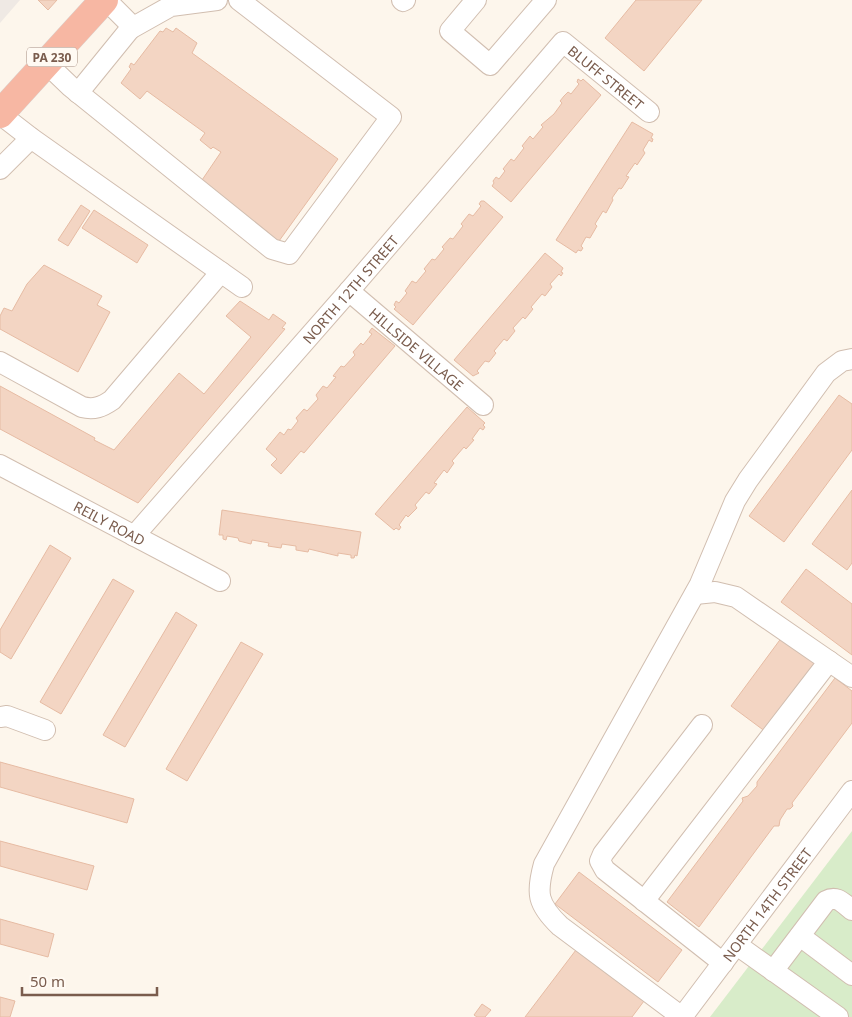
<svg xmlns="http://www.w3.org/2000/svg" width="852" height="1017" font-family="'Noto Sans',sans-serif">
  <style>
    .industrial { fill: #efe9e4 }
    .green { fill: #d8ecc9 }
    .building { fill: #f3d5c3; stroke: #e6bba3 }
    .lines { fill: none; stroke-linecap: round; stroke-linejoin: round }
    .minor-casing { stroke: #d1beb0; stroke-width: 22 }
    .highway-casing { stroke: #dad1cd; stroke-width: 29 }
    .minor { stroke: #fff; stroke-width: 20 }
    .highway { stroke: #f7b7a3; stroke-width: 28 }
    .labels { text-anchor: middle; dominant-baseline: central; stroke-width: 4.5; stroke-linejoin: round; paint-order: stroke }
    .shield { fill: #fffaf3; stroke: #a28b7f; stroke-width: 1 }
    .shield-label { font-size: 12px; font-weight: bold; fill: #7a5c4d }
    .street-label { font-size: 14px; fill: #7a5c4d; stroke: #fffaf3 }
  </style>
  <rect width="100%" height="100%" fill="#fdf6ec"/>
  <!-- industrial -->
  <path class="industrial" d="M0 0H20L0 23Z"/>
  <!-- green -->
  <path class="green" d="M852 831V1017H710Z"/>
  <!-- building -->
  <path class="building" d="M38 0H57L48 10Z
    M636 0H702L644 71 605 38Z
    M166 28 173 32 176 28 197 43 192 53 338 159 279 241 257 249 269 233 200 183 221 152 213 147 211 149 200 140 205 133 147 91 140 99 121 83 131 69 129 67 131 63 134 65 160 31 163 32Z
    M578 79 581 81 583 79 601 95 511 202 492 186 494 183 493 181 496 177 499 179 505 171 503 169 511 159 514 161 524 148 522 146 530 136 533 139 543 127 541 125 554 114 562 103 560 101 564 96 568 92 571 94 579 84 577 82Z
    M632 122 653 134 651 138 653 139 652 142 649 140 643 150 645 153 637 165 635 163 626 176 629 177 622 188 621 189 619 188 612 198 613 200 606 213 603 211 595 224 597 226 590 238 586 237 581 246 583 248 581 251 578 250 576 253 556 240Z
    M481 201H484L503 217 413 325 394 309 396 307 394 305 396 301 399 303 407 293 405 291 412 281 416 283 426 271 424 269 432 259 435 260 444 249 442 247 450 238 453 239 463 226 461 224 469 214 473 216 481 206 479 204Z
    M81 205 90 211 68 246 58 240Z
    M94 210 148 245 137 263 82 228Z
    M545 253 563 268 561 272 563 273 561 276 559 274 550 284 552 287 545 296 542 294 531 307 533 309 525 319 523 317 513 328 515 331 507 341 504 339 494 351 496 353 489 362 485 361 477 371 479 373 473 376 454 360Z
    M44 265 102 296 97 305 110 312 78 372 0 329V316L4 308 12 311 27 284Z
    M240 301 269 320 273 314 286 323 282 328 285 329 138 503 0 429V386L95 438 94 440 114 450 179 373 204 394 251 337 226 316Z
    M372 328 395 346 304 453 301 451 281 474 271 465 277 459 266 449 280 432 284 435 288 429 291 430 298 421 296 418 304 409 307 411 318 399 316 395 323 386 327 388 336 377 333 376 341 366 344 367 355 355 353 352 361 343 363 345 372 334 369 332Z
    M839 395 852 404V450L784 542 749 516Z
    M467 407 485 423 483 425 485 427 483 430 480 428 472 439 474 440 466 449 464 447 452 461 454 463 447 473 444 470 434 483 437 484 429 494 426 492 415 505 417 508 408 517 406 515 399 525 401 527 399 530 396 528 394 530 375 514Z
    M852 490V563L847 570 812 544Z
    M222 510 361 532 357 556 355 555 354 558H351V555L338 553V556L309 549 308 552 296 550V546L282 544 281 548 268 546 269 543 252 540 251 544 239 541 238 538 227 536 226 540 223 539V535H219Z
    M50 545 71 558 11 659 0 652V630Z
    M806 569 852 604V655L781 602Z
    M113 579 134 591 61 714 40 702Z
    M176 612 197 625 125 747 103 735Z
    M785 633 820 658 766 732 731 706Z
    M241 642 263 654 187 781 166 769Z
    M835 678 852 691V723L792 803 793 806 790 809H787L780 820 779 826H774L699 927 667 902 743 801 742 798 748 796 757 786V782Z
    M0 762 134 799 127 823 0 787Z
    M0 841 94 866 87 890 0 866Z
    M579 872 682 950 658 982 555 904Z
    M0 919 54 934 48 957 0 944Z
    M579 946 647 997 632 1017H525Z
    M0 997 15 1001 10 1017H0Z
    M482 1004 491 1010 485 1017H477L474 1015Z"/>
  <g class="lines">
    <defs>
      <g id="minor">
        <path d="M402 0 403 1 405 0"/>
        <path d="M476 0 450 31 490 65 546 0"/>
        <path d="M130 29 171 6 217 0"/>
        <path d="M46 63 71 87 272 249 289 254 391 117 239 0"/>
        <path d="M78 93 130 29 129 23 106 0"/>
        <path d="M0 114 31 138 242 287"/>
        <path d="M0 169 31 138"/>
        <path id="s1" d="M349 291 483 405"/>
        <path d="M0 362 82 407C94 410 102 407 112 400L221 272"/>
        <path id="s2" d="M0 465 220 581"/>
        <path id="s3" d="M134 536 349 291 563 42 649 112"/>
        <path d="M695 594 715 592 736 597 852 677"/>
        <path d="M0 717 7 716 45 730"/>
        <path d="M702 725 603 854 600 861 605 870 723 963"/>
        <path d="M644 901 829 661"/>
        <path d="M800 936 852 975"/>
        <path d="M737 945 838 1017"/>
        <path d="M773 971 826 901C837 895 843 903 852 910"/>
        <path d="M682 1017 560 926C537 904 536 893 544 864L700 584 735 501 748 480 826 373 842 361 852 359"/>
        <path id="s4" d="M682 1017 852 791"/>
      </g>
      <path id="highway" d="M0 114 104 0"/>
    </defs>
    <!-- minor casing -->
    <use href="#minor" class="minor-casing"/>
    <!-- highway casing -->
    <use href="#highway" class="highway-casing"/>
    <!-- minor -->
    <use href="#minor" class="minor"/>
    <!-- highway -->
    <use href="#highway" class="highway"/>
  </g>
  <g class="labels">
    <!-- shield labels -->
    <rect class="shield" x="27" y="47.5" width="50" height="19" rx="4"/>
    <g class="shield-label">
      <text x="52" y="57">PA 230</text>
    </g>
    <!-- street labels -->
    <g class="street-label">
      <text stroke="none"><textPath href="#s3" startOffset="710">BLUFF STREET</textPath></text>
      <text stroke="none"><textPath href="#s3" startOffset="328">NORTH 12TH STREET</textPath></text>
      <text stroke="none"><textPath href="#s1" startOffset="89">HILLSIDE VILLAGE</textPath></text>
      <text stroke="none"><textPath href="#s2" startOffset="124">REILY ROAD</textPath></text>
      <text stroke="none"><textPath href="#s4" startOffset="141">NORTH 14TH STREET</textPath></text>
    </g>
  </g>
  <!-- scale -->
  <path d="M22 987v8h135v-8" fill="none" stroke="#7a5c4d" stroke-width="2.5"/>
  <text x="30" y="987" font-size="15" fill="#7a5c4d" stroke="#fffaf3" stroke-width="4" paint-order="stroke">50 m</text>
</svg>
